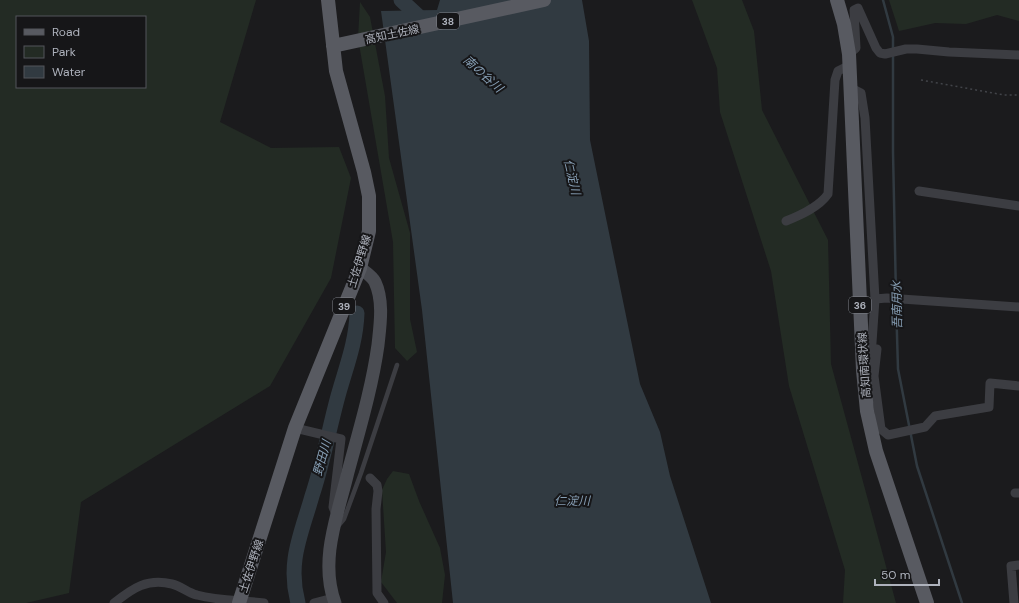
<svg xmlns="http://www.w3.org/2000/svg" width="1019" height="603" font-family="'DM Sans','Noto Sans JP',sans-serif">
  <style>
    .green { fill: #232b24; fill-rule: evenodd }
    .water { fill: #313a41 }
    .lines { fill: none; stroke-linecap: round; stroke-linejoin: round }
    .stream { stroke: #313a41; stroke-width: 2.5 }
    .river { stroke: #313a41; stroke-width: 15 }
    .path { stroke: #424449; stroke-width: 1.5; stroke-dasharray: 2 3; stroke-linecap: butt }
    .lane { stroke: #3c3d42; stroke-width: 4.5 }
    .street { stroke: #3c3d42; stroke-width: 9 }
    .secondary { stroke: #4a4c52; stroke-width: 13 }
    .primary { stroke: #585a61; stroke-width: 14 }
    .labels { text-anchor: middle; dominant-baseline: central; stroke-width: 4; stroke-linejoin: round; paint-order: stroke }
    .shield { fill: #161618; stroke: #80838b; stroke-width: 1 }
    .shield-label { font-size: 10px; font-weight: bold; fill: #aeb2bc }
    .street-label { font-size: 11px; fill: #aeb2bc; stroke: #161618 }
    .water-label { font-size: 12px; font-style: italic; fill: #879fb5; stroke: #161618 }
  </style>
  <rect width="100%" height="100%" fill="#1b1b1d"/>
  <!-- green -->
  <path class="green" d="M0 0H256L220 122 271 148 339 147 351 178 331 278 270 386 81 502 69 593 26 603H0ZM17 17H145V87H17Z
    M692 0H742L754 31 762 110 828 240 831 364 896 603H843L845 570 789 386 771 271 720 112 717 68Z
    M889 0H1019V21L997 15 966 24 935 23 899 31Z
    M360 2 370 17 385 96 389 158 410 233V319L417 352 407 361 395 348 393 242 358 38Z
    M393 471 409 474 419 501 440 548 445 575 442 603H397L381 582 386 552 382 490 387 479Z"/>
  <!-- water -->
  <path class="water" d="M440 0H582L589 41 590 140 640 384 660 432 670 476 711 603H453L422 310 381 11 437 10Z"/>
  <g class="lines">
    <!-- stream -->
    <path class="stream" d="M883 0 893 37V152L896 296
      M896 301 898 369 917 466 962 603"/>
    <!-- river -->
    <path class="river" d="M401 0 427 24
      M298 603C287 562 301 535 312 496 323 463 329 429 338 396 346 367 356 343 357 313"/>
    <!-- path -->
    <path class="path" d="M921 80 1004 95H1019"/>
    <!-- lane -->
    <path class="lane" d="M339 525 344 519 361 473 397 365"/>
    <!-- street -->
    <path class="street" d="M849 54 856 48 854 10 858 8 876 48 880 53 885 54 906 49H917L949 52 1019 55
      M851 88 861 93 865 118 875 299 871 357 869 364 863 370
      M919 191 1019 206
      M786 221C801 215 819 207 828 194L835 80 838 71 850 65
      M875 299 887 298 1019 307
      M877 349 874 376 881 429 888 435 925 427 935 416 989 407 990 383 1019 386
      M295 428 341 439 333 507 335 512
      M370 478 377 485 378 491 376 509 377 593 384 603
      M1015 493H1019
      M114 603C133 588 147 578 172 584 181 586 188 593 197 595 219 601 242 600 264 603
      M314 603 333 598
      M1014 603 1011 566 1019 565"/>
    <!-- secondary -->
    <path class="secondary" d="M335 603C319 560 338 514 348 472 359 431 372 388 378 345 380 326 384 301 375 282 372 276 365 272 360 268"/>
    <!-- primary -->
    <path class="primary" d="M837 0 844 24 849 54 863 370 867 411 876 451 927 603
      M333 46 544 0
      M239 603 295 428 360 268 369 231V196L364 172 336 71 328 0"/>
  </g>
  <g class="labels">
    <!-- shield labels -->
    <g class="shield">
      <rect x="437" y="13" width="22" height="16" rx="3"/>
      <rect x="849" y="297" width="22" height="16" rx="3"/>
      <rect x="333" y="298" width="22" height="16" rx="3"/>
    </g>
    <g class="shield-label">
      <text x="448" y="21">38</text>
      <text x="860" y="305">36</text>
      <text x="344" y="306">39</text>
    </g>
    <!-- street labels -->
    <g class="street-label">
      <text transform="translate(392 34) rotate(-12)">高知土佐線</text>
      <text transform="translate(359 261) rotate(-73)">土佐伊野線</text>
      <text transform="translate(864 365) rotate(-94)">高知南環状線</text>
      <text transform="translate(251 566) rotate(-72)">土佐伊野線</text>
    </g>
    <!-- water labels -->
    <g class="water-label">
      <text transform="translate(483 74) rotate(42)">南の谷川</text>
      <text transform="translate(572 177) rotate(77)">仁淀川</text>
      <text transform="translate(897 305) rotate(-91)">吾南用水</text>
      <text transform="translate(322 458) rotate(-74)">野田川</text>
      <text x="572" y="501">仁淀川</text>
    </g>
  </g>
  <!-- legend -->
  <rect x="16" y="16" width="130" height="72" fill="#161618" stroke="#53545a"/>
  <rect x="24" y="29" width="20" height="6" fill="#585a61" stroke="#53545a"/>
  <text x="52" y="36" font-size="12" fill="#aeb2bc">Road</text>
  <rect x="24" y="46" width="20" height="12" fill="#232b24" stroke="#53545a"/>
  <text x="52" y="56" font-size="12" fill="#aeb2bc">Park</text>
  <rect x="24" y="66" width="20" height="12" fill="#313a41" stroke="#53545a"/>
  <text x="52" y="76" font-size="12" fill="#aeb2bc">Water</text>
  <!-- scale -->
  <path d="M875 579v6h64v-6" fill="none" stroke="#aeb2bc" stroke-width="2"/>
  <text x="881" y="579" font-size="12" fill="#aeb2bc" stroke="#161618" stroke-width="3" paint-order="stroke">50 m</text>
</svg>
